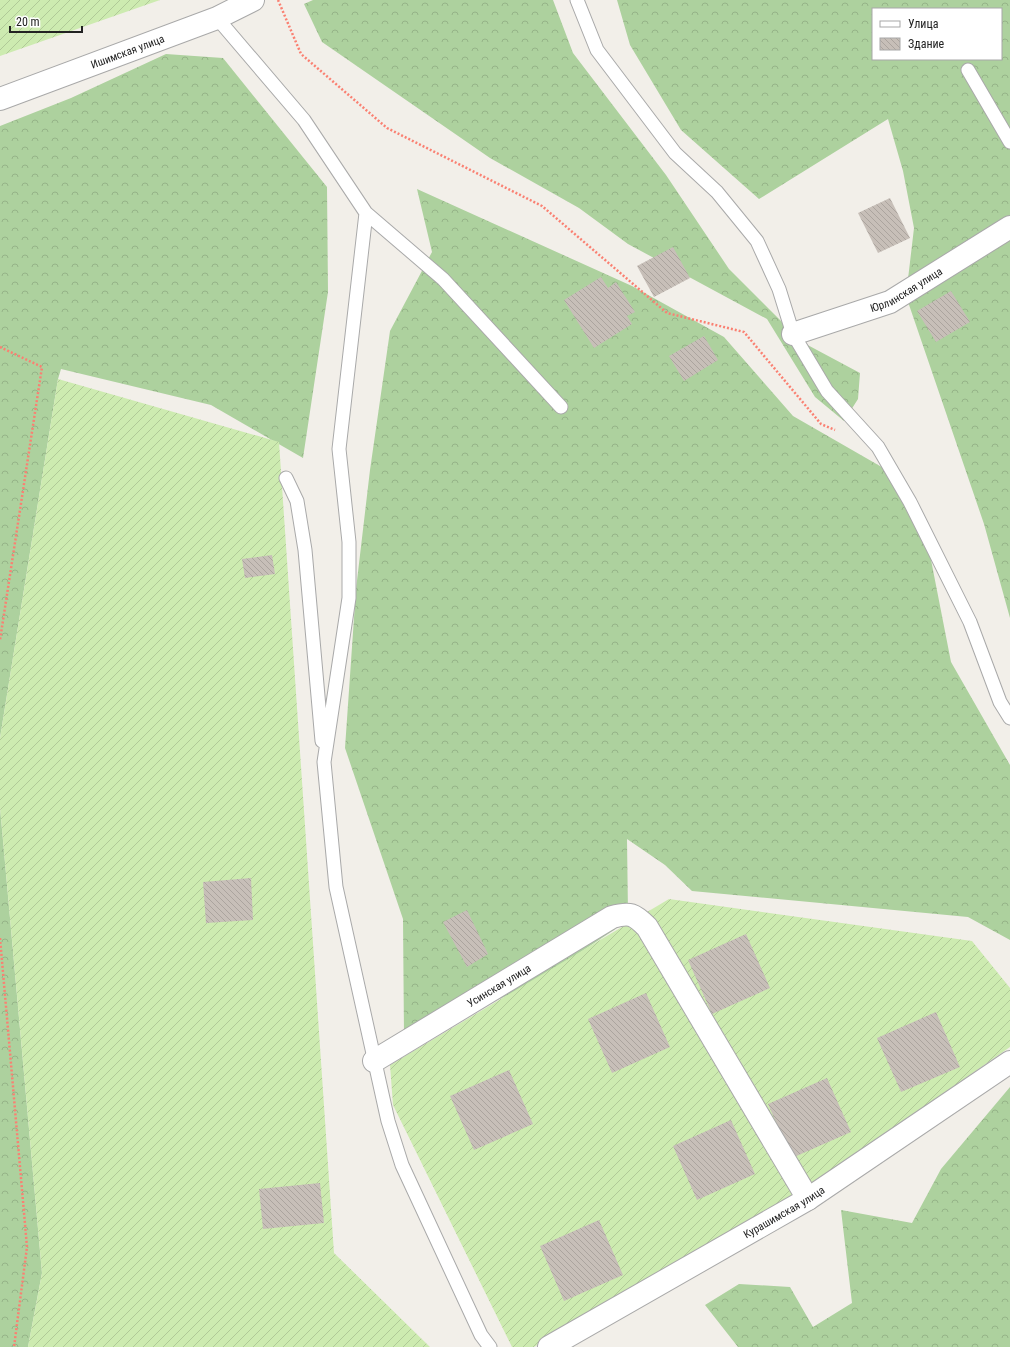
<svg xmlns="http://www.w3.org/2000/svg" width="1010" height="1347" font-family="'Roboto Condensed',sans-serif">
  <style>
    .forest { fill: url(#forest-crowns); fill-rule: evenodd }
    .garden { fill: url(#garden-furrows) }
    .building { fill: url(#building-back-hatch) }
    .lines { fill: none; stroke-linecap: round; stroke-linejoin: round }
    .service-casing { stroke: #a9a9a9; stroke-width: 15 }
    .minor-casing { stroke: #a9a9a9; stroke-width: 24 }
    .path { stroke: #fa8072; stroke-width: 2.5; stroke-dasharray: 2 2; stroke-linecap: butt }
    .service { stroke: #fff; stroke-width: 13 }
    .minor { stroke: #fff; stroke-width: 22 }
    .labels { text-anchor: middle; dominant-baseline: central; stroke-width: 3; stroke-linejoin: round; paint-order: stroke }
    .street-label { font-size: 11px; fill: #222; stroke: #fff }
  </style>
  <defs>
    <pattern id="forest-crowns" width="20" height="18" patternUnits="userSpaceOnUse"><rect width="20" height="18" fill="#add19e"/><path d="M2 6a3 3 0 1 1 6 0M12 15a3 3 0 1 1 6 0" fill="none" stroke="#95b388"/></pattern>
    <pattern id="garden-furrows" width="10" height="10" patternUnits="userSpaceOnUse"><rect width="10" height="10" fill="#cdebb0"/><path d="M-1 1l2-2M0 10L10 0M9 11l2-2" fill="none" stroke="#b0c997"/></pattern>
    <pattern id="building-back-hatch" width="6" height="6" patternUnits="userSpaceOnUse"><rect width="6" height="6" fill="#c7bfb8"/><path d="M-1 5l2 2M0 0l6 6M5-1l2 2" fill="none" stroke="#aba49e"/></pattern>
  </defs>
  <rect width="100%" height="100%" fill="#f2efe9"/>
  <!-- forest -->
  <path class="forest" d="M313 0H553L573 53 666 175 729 269 802 342 860 373 858 399 844 421 815 397 767 319 628 244 579 208 490 158 322 42 304 4Z
    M617 0H1010V618L984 524 906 296 914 228 903 171 888 119 759 199 681 130 630 45ZM873 9H1001V59H873Z
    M166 54 223 58 327 187 328 292 303 458 211 405 61 369 58 379 0 738V126L71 98Z
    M417 189 632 286 724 337 793 416 906 481 924 524 951 662 1010 765V940L968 917 692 891 665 865 627 839 628 914 620 926 528 987 464 1014 404 1035 403 919 345 748 356 589 370 470 390 331 432 252Z
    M0 807 42 1273 28 1347H0Z
    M1010 1087V1347H738L705 1305 739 1284 790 1287 813 1327 852 1303 841 1210 912 1223 941 1169Z"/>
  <!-- garden -->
  <path class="garden" d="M0 0H160L0 56Z
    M58 379 279 442 334 1253 430 1347H28L42 1273 0 807V738Z
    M669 899 972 941 1010 988V1047L795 1197 534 1347H512L393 1105 390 1065Z"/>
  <!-- building -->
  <path class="building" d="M890 198 910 238 878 253 858 213Z
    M673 247 690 278 654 297 637 266Z
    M601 277 608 288 616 282 635 312 627 316 632 324 594 348 564 300Z
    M951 291 970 322 936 342 917 311Z
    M704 336 718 360 684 381 669 356Z
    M272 555 275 574 245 578 242 559Z
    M251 878 253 920 206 923 203 882Z
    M467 910 488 954 467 967 443 922Z
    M746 934 770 988 712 1014 688 960Z
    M646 993 670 1047 612 1073 588 1019Z
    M936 1012 960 1067 901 1092 877 1038Z
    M509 1070 533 1124 474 1150 450 1096Z
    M827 1078 851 1132 792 1158 768 1104Z
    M731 1120 755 1174 697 1200 673 1146Z
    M320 1183 324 1223 263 1229 259 1189Z
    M599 1220 623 1275 564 1301 540 1246Z"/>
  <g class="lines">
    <defs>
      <path id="service" d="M577 0 597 50 675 153 717 192 757 241 779 289 793 334 827 391 878 447 910 502 970 622 1000 702 1010 718
        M217 18 304 120 366 213 339 449 349 542V598L324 762 336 887 388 1121 402 1165 481 1335 490 1347
        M968 70 1010 142
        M366 213 443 279 561 407
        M286 478 297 501 305 550 322 741"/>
      <g id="minor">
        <path id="s1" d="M0 99 217 18 253 0"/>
        <path id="s2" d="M793 334 890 302 1010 227"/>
        <path id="s3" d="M374 1061 612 917C630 912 634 914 647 927L808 1199"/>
        <path id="s4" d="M549 1347 808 1199 1010 1062"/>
      </g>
    </defs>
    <!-- service casing -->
    <use href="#service" class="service-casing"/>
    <!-- minor casing -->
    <use href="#minor" class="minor-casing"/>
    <!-- path -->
    <path class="path" d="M278 0 301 54 387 128 542 206 667 313 744 332 821 424 835 430
      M0 347 42 367 0 640
      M0 938 27 1247 14 1347"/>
    <!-- service -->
    <use href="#service" class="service"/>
    <!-- minor -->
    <use href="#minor" class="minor"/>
  </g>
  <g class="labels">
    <!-- street labels -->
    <g class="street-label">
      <text stroke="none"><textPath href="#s1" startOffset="136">Ишимская улица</textPath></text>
      <text stroke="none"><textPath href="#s2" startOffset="122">Юрлинская улица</textPath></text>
      <text stroke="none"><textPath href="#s3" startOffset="146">Усинская улица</textPath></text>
      <text stroke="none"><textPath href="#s4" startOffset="271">Курашимская улица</textPath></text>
    </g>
  </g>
  <!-- legend -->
  <rect x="872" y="8" width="130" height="52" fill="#ffffff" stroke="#a7a7a7"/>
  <rect x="880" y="21" width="20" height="6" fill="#ffffff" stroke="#a7a7a7"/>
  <text x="908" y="28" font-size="12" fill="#222222">Улица</text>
  <rect x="880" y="38" width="20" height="12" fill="url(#building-back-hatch)" stroke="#a7a7a7"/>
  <text x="908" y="48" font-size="12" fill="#222222">Здание</text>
  <!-- scale -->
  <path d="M10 26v6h72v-6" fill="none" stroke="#222222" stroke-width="2"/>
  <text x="16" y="26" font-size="12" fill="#222222" stroke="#ffffff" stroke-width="3" paint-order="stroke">20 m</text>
</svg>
